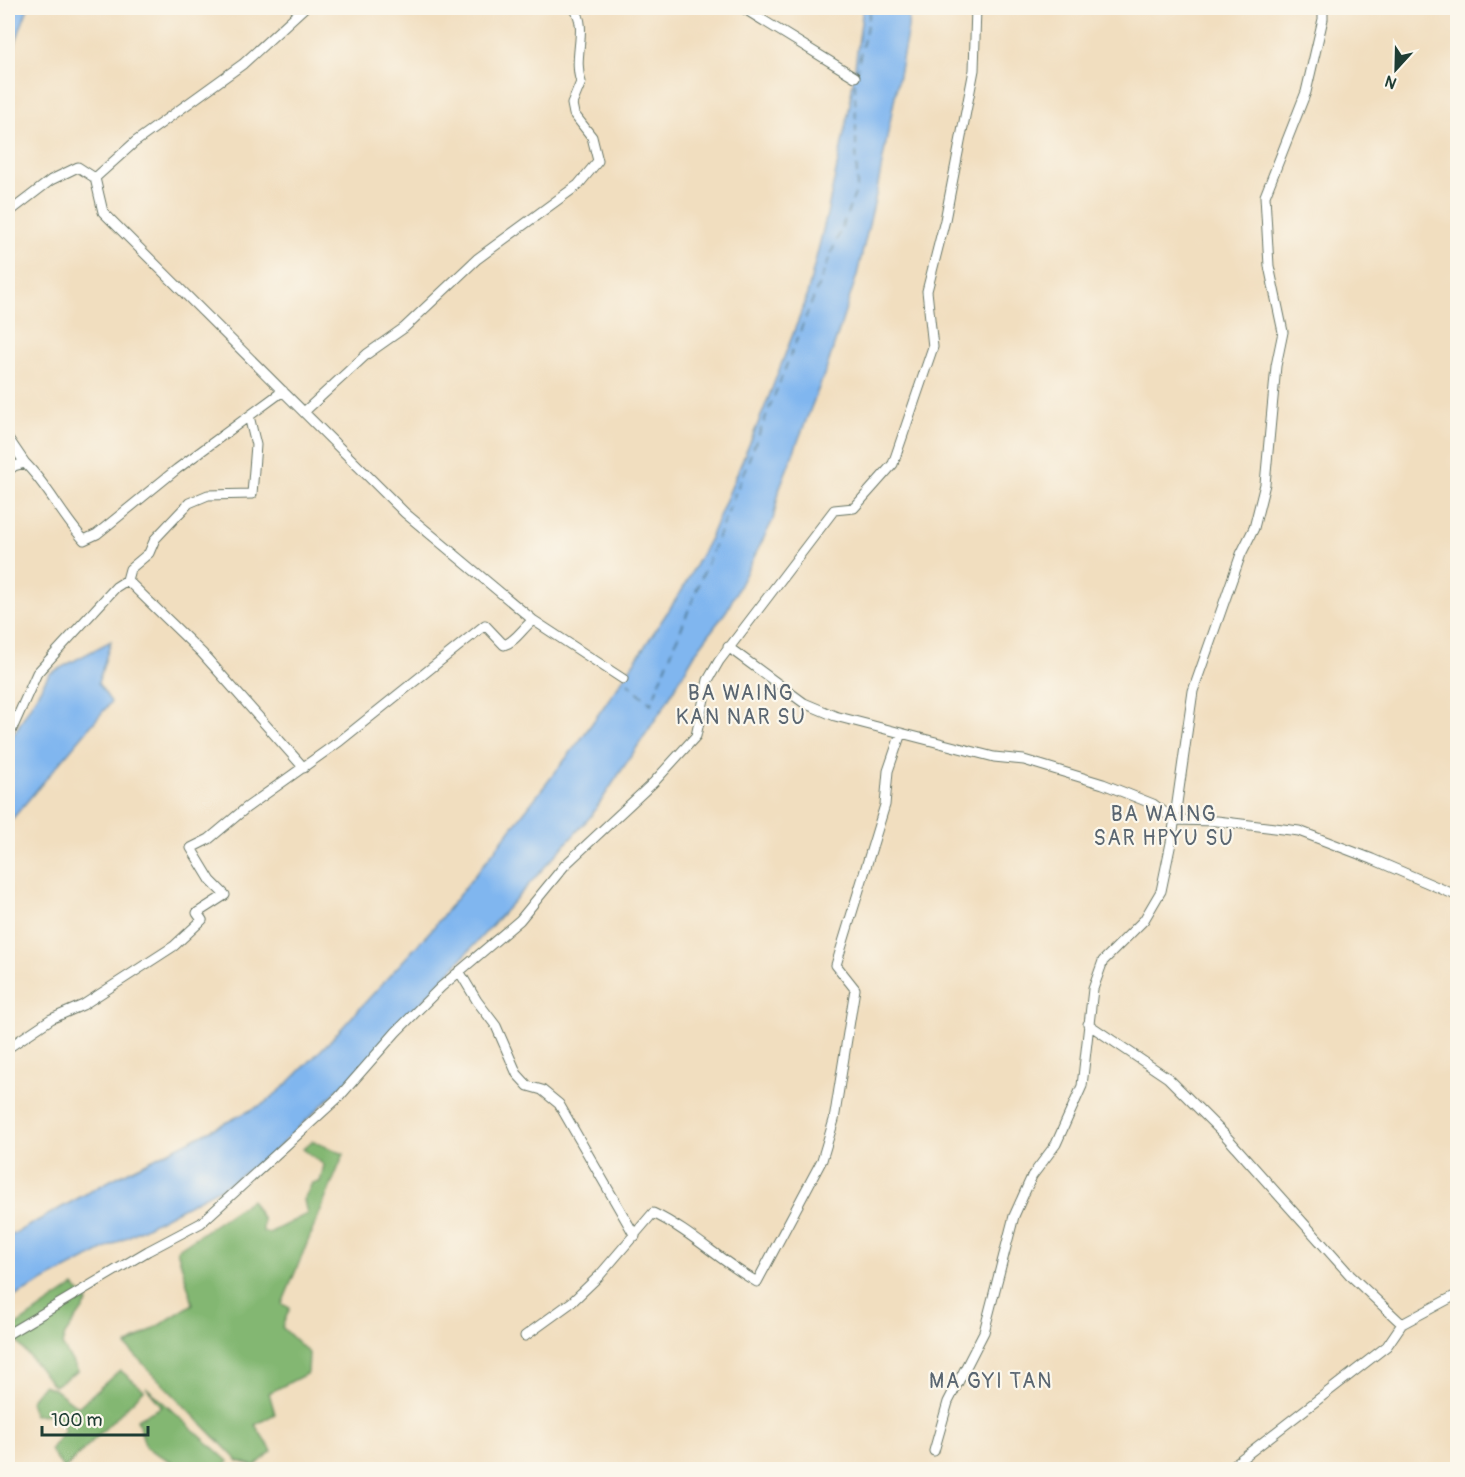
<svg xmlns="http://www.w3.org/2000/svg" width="1465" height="1477" font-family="Pangolin,sans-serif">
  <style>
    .forest { fill: #83b772; stroke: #517a53; stroke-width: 1.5 }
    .water { fill: #80b6ef; stroke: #507a92; stroke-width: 1.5 }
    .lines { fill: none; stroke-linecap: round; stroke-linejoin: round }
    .ferry { stroke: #375b63; stroke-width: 1.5; stroke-dasharray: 8 6; stroke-linecap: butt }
    .minor-casing { stroke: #687565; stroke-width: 11 }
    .minor { stroke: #fff; stroke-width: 9 }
    .labels { text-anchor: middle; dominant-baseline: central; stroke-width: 4.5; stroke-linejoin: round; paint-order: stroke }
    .quarter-label { font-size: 21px; letter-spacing: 1.5px; fill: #5a6671; stroke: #fbf7ec }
  </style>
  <rect width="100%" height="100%" fill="#fbf7ec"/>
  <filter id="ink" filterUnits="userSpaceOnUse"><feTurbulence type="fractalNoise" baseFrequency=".0167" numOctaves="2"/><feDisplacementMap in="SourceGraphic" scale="12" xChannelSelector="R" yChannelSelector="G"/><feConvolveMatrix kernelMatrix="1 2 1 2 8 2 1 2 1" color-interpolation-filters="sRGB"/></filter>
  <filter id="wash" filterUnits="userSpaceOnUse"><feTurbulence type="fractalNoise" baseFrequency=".008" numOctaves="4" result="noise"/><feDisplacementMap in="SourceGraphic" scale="24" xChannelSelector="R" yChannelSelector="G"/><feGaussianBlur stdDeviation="1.35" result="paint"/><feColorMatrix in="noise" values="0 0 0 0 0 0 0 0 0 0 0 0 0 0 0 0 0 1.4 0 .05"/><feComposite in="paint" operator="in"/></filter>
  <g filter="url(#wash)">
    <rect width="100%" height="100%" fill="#f1debf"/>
    <!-- forest -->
    <path class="forest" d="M312 1141 344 1154 282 1304 290 1308 282 1327 309 1353 308 1373 269 1393 275 1414 255 1425 272 1451 255 1466 238 1461 126 1346 193 1304 177 1250 251 1200 263 1220V1232L269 1233 307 1214 304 1200 312 1183 320 1182 324 1165 303 1149Z
      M74 1286 88 1302 65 1335 62 1345 78 1371 54 1386 8 1331Z
      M120 1370 144 1390 64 1469 50 1450 65 1430 57 1414 34 1415 30 1401 43 1385 56 1390 78 1407Z
      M146 1387 229 1462 217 1469H173L172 1462 146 1448 137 1419 162 1407Z"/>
    <!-- water -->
    <path class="water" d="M8 8H28L16 41 8 79Z
      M863 8H909L908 28 876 195 857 275 827 367 780 487 773 520 727 610 696 652 663 708 591 816 376 1053 270 1155 226 1185 8 1300V1237L111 1180 263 1104 284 1087 330 1041 433 928 490 856 581 739 623 679 682 590 710 538 764 409 805 303 827 214 849 110Z
      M111 641 98 683 111 702 8 824V744L49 674Z"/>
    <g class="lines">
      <!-- ferry -->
      <path class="ferry" d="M856 74 871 8
        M627 682 651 704 857 189 855 82"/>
    </g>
  </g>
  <g filter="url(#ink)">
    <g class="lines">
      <defs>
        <path id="minor" d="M304 8 243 64 135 142 95 178 103 212 405 513 533 620 623 679
          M743 8 855 77
          M8 213 51 180 78 167 95 178
          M304 412 367 354 404 328 477 259 578 185 598 161 592 137 574 114 572 104 581 82C572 56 589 28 574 8
          M8 438 25 463
          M8 471 14 466 25 463C48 486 62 516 84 540L97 534 177 469 283 391
          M127 580 130 569 149 553 155 539 189 503 208 495 252 494 256 445 249 416
          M728 647 804 703 835 716 994 757 1024 760 1103 784 1153 804 1175 820 1217 821 1299 831 1372 859 1458 896
          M8 738 37 673 116 587 127 580 202 653 304 768
          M459 971 477 1001 496 1026 517 1074 528 1086 542 1090 559 1104 635 1236
          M1088 1024 1168 1078 1224 1134 1350 1275 1402 1324 1387 1346 1227 1470
          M8 1048 51 1019 83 1005 174 946 202 920 197 913 225 895 211 881 191 848 209 839 246 808 340 741 485 625 504 645C515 642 523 628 533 620
          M1402 1324 1458 1294
          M8 1334 148 1251 201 1223 339 1097 396 1032 441 987 520 920 565 865 654 782 696 736 708 680 719 661 834 510 854 508 893 464 933 347 927 291 945 220 974 70 976 8
          M525 1336 572 1302 599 1276 653 1213C691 1231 720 1261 757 1282L822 1160 834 1120 855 989 836 965 885 805 888 771 901 733
          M934 1451 948 1402 984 1332 1014 1216 1032 1176 1056 1144 1082 1086 1093 989 1103 961 1144 920 1161 891 1172 838 1193 691 1241 554 1254 528 1265 484 1276 366 1283 332 1269 266 1265 196 1306 92 1323 19V8"/>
      </defs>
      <!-- minor casing -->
      <use href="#minor" class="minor-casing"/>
      <!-- minor -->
      <use href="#minor" class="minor"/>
    </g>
  </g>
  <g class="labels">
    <!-- quarter labels -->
    <g class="quarter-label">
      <text x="741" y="693">BA WAING<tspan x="741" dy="24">KAN NAR SU</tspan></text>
      <text x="1164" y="814">BA WAING<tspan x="1164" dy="24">SAR HPYU SU</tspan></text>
      <text x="991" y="1381">MA GYI TAN</text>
    </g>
  </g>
  <!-- margin -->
  <rect width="1465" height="1477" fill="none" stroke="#fbf7ec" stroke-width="30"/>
  <!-- north arrow -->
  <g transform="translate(1396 69) rotate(202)" stroke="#fbf7ec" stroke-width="4.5" paint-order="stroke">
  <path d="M0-4.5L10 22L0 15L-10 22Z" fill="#1f3d34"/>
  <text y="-9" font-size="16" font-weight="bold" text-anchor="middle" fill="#1f3d34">N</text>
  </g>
  <!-- scale -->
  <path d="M42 1426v9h106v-9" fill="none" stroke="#1f3d34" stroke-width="3"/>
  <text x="51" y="1426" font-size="18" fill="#1f3d34" stroke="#fbf7ec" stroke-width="4.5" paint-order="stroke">100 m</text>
</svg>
